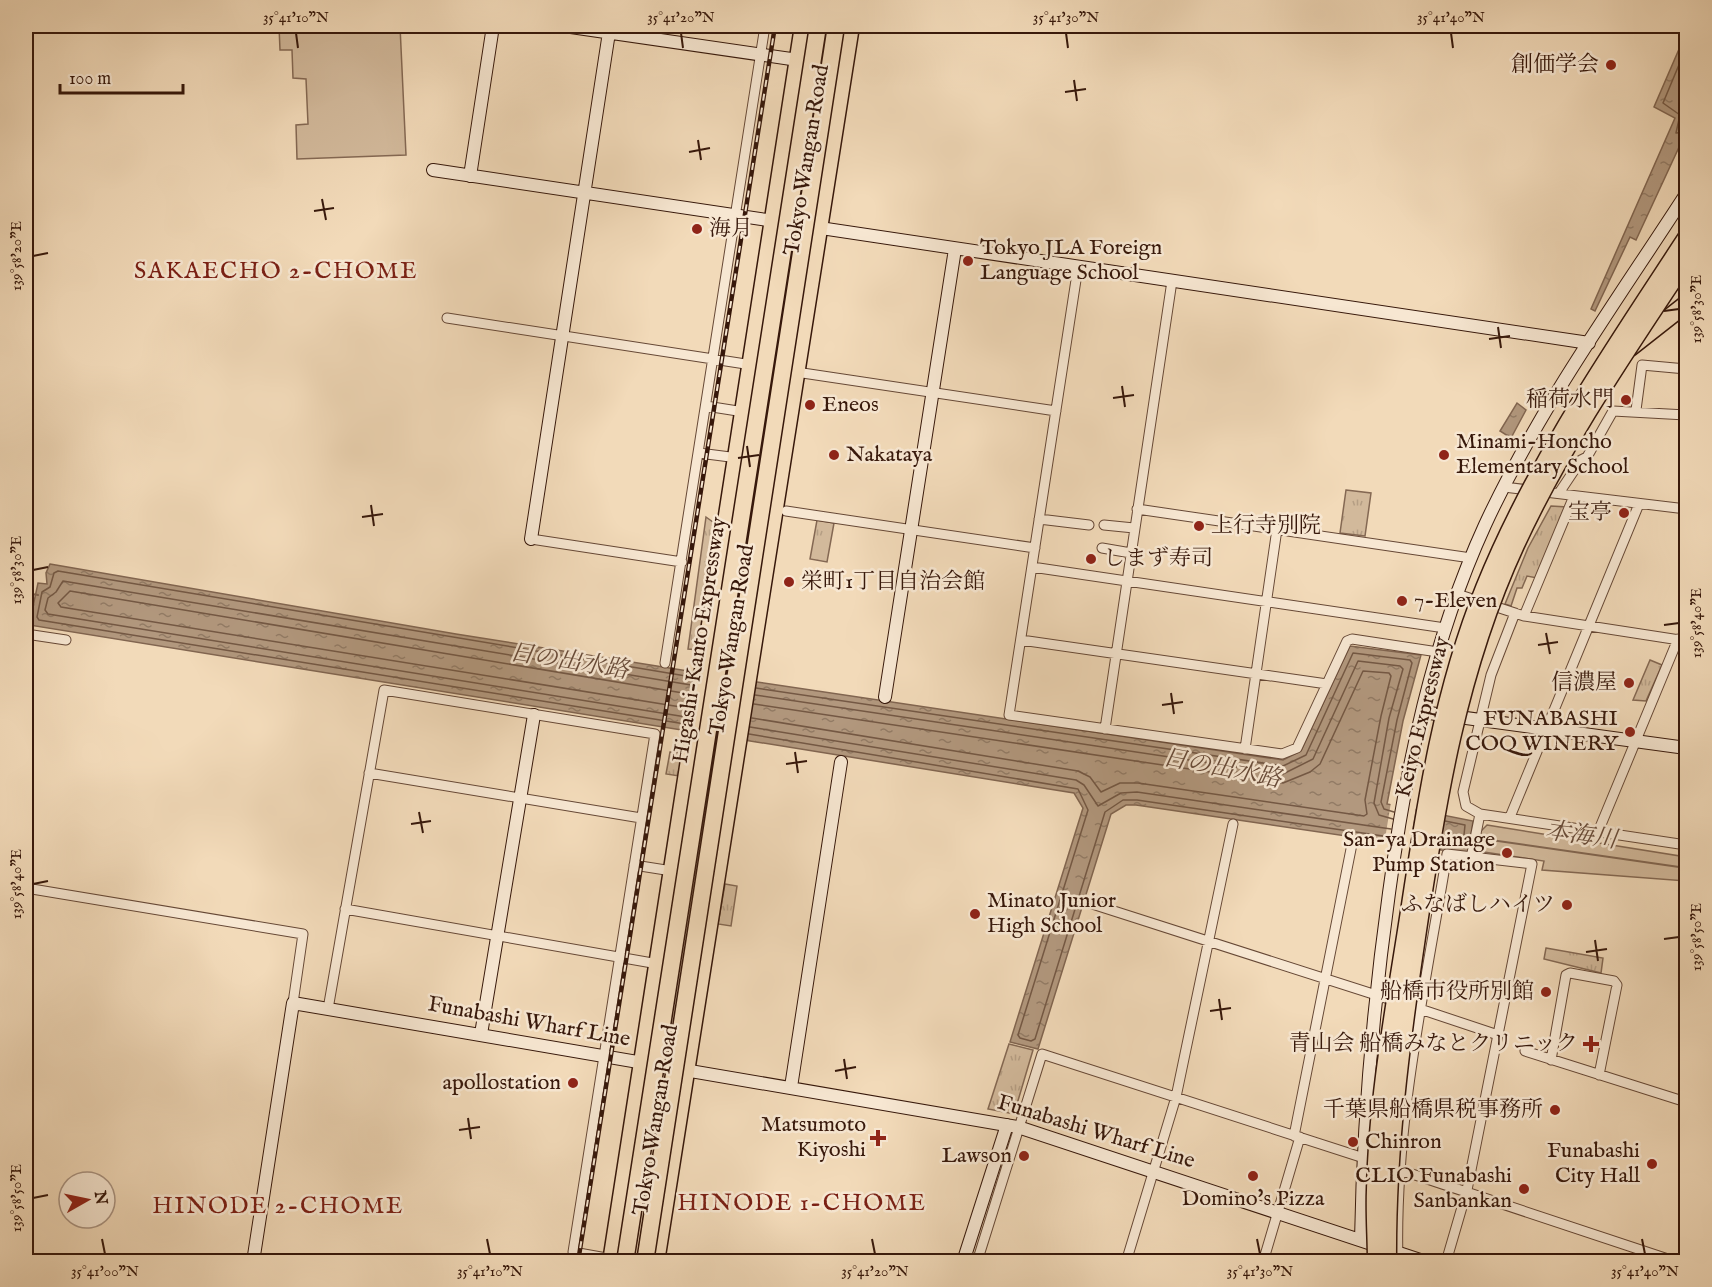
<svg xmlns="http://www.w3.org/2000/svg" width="1712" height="1287" font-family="'IM FELL English','Noto Serif JP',serif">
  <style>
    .green { fill: #d2b99b; stroke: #846853; stroke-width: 1.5 }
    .park { fill: url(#park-tufts); stroke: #846853; stroke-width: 1.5 }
    .water { fill: url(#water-ripples); stroke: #816550; stroke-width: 1.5 }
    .pier { fill: #f2dab9 }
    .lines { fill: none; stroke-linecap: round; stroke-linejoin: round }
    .shore { stroke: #745844; stroke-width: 1.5 }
    .stream { stroke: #816550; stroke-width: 2 }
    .street-casing { stroke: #664836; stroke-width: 11 }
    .secondary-casing { stroke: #37180b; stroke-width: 14 }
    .highway-casing { stroke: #37180b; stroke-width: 19 }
    .street { stroke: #f7e7d2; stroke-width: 9 }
    .secondary { stroke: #f7e7d2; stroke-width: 12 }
    .highway { stroke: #f2dab9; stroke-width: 16 }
    .rail-casing { stroke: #37180b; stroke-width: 4.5 }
    .rail { stroke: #f7e7d2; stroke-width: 2; stroke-dasharray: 7; stroke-linecap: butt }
    .highway-bridge-casing { stroke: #37180b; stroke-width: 19; stroke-linecap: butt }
    .highway-bridge { stroke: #f2dab9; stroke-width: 16 }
    .ticks { fill: none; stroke: #37180b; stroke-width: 2 }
    .poi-dot { fill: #8f2418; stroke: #f7e7d2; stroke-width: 2 }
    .labels { text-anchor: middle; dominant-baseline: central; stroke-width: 5; stroke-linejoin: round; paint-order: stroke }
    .poi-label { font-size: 22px; fill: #37180b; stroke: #f7e7d2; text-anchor: end }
    .street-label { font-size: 22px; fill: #37180b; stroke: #f7e7d2 }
    .neighbourhood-label { font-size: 24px; letter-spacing: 1.5px; fill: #7a1f14; stroke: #f7e7d2 }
    .water-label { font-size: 24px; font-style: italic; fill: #684b39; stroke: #f7e7d2 }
    .neatline { fill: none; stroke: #37180b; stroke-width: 2 }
    .ticks-label { font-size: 15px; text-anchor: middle; fill: #37180b }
  </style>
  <defs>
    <pattern id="park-tufts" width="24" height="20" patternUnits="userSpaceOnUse" patternTransform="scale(1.5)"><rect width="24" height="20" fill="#d2b99b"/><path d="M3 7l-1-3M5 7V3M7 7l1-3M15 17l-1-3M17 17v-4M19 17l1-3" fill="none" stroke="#b59e84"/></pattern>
    <pattern id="water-ripples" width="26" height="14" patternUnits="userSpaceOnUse" patternTransform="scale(1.5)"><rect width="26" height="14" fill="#b2987e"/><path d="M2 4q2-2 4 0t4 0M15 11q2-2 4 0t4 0" fill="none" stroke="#927b65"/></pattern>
  </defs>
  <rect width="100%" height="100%" fill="#f2dab9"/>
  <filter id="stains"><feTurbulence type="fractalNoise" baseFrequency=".00333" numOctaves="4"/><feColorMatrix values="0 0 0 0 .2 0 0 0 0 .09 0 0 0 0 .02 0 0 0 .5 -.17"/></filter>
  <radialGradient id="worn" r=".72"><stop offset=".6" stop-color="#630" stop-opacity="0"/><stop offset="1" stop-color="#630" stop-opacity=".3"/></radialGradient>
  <!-- green -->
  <path class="green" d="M279 26H400L406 155 297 159 296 125 308 124 306 79 293 78 292 50H280Z
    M1487 825 1686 857V881L1542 870 1544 861 1477 851 1480 832Z"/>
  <!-- park -->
  <path class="park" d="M1346 490 1371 493 1365 536 1340 533Z
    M1551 506 1567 507 1537 578 1527 576 1522 588H1517L1511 606 1505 604 1528 548Z
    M706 517 717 525 699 650 688 649Z
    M817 520 834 523 827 562 810 559Z
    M1650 660 1662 665 1646 701 1633 700Z
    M670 752 683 753 679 776 666 774Z
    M725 884 737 886 731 926 718 924Z
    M1546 948 1603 958 1601 973 1544 959Z
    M1009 1044 1033 1050 1014 1114 988 1109Z"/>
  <!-- water -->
  <path class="water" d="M1686 33V132L1636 240 1630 237 1595 311 1591 309 1675 118 1654 107Z
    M1517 403 1526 410 1511 438 1500 431Z
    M50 564 456 634 757 682 1283 760 1301 751 1350 646 1421 655 1403 721 1387 804 1473 821 1468 854 1136 805H1126L1111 814 1038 1049 1010 1042 1083 808 1074 793 29 625 38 583 47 584 46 573Z"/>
  <!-- pier -->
  <path class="pier" d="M1391 802 1416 807 1409 849 1384 845Z"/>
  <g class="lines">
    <!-- shore -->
    <path class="shore" d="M1686 48 1663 103 1680 115 1676 133 1686 132
      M756 688 1283 766 1306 755 1353 653 1410 660 1412 663 1397 720 1381 802 1384 809 1394 812
      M755 695 1283 774 1313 759 1358 661 1400 666 1403 669 1389 718 1374 803 1379 815 1393 819
      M687 708 61 607 58 603 70 591 689 694
      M686 717 48 614 45 610 48 598 56 592 63 581 691 685
      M752 718 1078 771 1090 777 1101 792 1120 783H1138L1364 816 1367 814 1365 800 1381 716 1391 676 1389 673 1363 671 1320 764 1310 772 1283 783 754 704
      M685 724 39 620 37 617 42 592 50 587 54 573 58 571 692 677
      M750 727 1076 780 1084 785 1098 806 1121 793 1137 792 1391 829
      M749 734 1078 789 1088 810 1018 1035 1020 1038 1031 1041 1035 1039 1105 812 1123 800H1137L1390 837
      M1441 844 1460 847 1463 845 1465 825 1445 821"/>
    <!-- stream -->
    <path class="stream" d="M26 593 38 595
      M1477 838 1686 868"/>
    <defs>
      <path id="street" d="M1078 267 1009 715 1282 754 1297 748 1347 641 1352 639 1438 652
        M447 318 752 365
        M796 372 1056 411
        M706 406 744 412
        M1636 410 1642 365 1686 369
        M699 453 738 458
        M1504 487 1686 509
        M1559 493 1581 460 1587 457 1613 411 1686 415
        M1137 509 1471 558
        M786 511 1035 548
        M1039 519 1089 525
        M1104 525 1134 528
        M531 539 682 562
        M1102 548 1131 553
        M1032 567 1445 628
        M1457 594 1524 616 1686 641
        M1515 613 1491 675 1463 792 1466 806 1480 814 1686 845
        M1524 616 1574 496
        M26 634 66 640
        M1021 640 1327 684
        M665 663 765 26
        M1105 729 1172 281
        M1245 749 1277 529
        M369 773 641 818
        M1510 817 1639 504
        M1598 832 1678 639
        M1471 858 1480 814
        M634 865 672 871
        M26 888 303 934 293 1003
        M1089 903 1398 1002
        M345 909 658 964
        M1417 1008 1498 1035
        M328 1009 384 690 655 734 573 1252 612 1259
        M1525 1051 1686 1102
        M1551 1060 1566 975 1570 973 1614 981 1617 985 1599 1075
        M1294 1136 1352 844
        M1397 1169 1677 1262
        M977 1262 1042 1054 1370 1160
        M1126 1262 1176 1097 1233 824
        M1263 1262 1300 1137
        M1398 1262C1394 1125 1425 989 1447 854L1532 864 1467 1190 1446 1262
        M1684 1262 1686 1255"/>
      <path id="secondary" d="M564 26 798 60
        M433 170 1589 343
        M470 176 493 26
        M531 539 610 26
        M885 697 955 249
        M1422 712 1686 748
        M481 1034 534 715
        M791 1087 841 762
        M1361 1240C1363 1124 1373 1008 1389 893 1406 767 1432 641 1485 525 1539 408 1616 302 1686 194
        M253 1262 293 1003 1018 1127 1426 1262
        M963 1262 1007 1125"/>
      <path id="highway" d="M768 295 788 280 796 236 813 229
        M1630 348 1686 304
        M611 1262 803 26
        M656 1262 851 26"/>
    </defs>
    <!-- street casing -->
    <use href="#street" class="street-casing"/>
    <!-- secondary casing -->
    <use href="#secondary" class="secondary-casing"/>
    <!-- highway casing -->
    <use href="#highway" class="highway-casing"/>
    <!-- street -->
    <use href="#street" class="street"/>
    <!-- secondary -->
    <use href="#secondary" class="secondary"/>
    <!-- highway -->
    <use href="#highway" class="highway"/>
    <defs>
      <path id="rail" d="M578 1262 775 26"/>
    </defs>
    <!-- rail casing -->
    <use href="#rail" class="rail-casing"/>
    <!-- rail -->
    <use href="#rail" class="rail"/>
    <defs>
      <path id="highway-bridge" d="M625 1262 818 26
        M645 1262 836 26
        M1376 1262C1376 1238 1374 1214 1375 1190 1377 1099 1394 1008 1408 918 1425 806 1441 694 1484 588 1535 462 1612 351 1686 238
        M1388 1262C1387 1152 1401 1045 1417 937 1437 802 1458 670 1516 545 1562 445 1625 353 1686 261"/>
    </defs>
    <!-- highway-bridge casing -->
    <use href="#highway-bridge" class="highway-bridge-casing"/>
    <!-- highway-bridge -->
    <use href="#highway-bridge" class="highway-bridge"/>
  </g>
  <!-- ticks -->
  <path class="ticks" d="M296 33 298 48M681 33 683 48M1066 33 1068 48M1451 33 1453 48M1074 80 1077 101M1065 92 1086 89M698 140 701 160M689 152 710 148M322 199 326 220M314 211 334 208M33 256 48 253M1664 311 1679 309M1498 327 1501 348M1489 339 1510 336M1122 386 1125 407M1113 398 1134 395M747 446 750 467M738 458 759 455M371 505 374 526M362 517 383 514M33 570 48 567M1664 625 1679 623M1546 633 1550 654M1538 645 1558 642M1171 693 1174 714M1162 705 1183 702M795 752 798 773M786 764 807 761M419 812 423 833M411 824 431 821M33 884 48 881M1664 939 1679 937M1595 940 1598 961M1586 952 1607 949M1219 999 1222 1020M1210 1011 1231 1008M844 1059 847 1079M835 1071 856 1067M468 1118 471 1139M459 1130 480 1127M33 1198 48 1195M102 1239 105 1254M487 1239 490 1254M872 1239 875 1254M1257 1239 1260 1254M1642 1239 1645 1254"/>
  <!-- markers -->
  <g class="poi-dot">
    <circle cx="1611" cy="65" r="6"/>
    <circle cx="697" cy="229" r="6"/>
    <circle cx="968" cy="261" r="6"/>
    <circle cx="1626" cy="400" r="6"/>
    <circle cx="810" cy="405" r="6"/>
    <circle cx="834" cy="455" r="6"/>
    <circle cx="1444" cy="455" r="6"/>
    <circle cx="1624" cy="513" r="6"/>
    <circle cx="1199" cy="526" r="6"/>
    <circle cx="1091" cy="559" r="6"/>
    <circle cx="789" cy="582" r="6"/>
    <circle cx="1402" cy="601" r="6"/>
    <circle cx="1629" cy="683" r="6"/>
    <circle cx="1630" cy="732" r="6"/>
    <circle cx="1507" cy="853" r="6"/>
    <circle cx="1567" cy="905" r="6"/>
    <circle cx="975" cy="914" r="6"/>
    <circle cx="1546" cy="992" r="6"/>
    <path d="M1588 1035h6v6h6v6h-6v6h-6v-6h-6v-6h6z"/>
    <circle cx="573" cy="1083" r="6"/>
    <circle cx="1555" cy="1110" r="6"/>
    <path d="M875 1129h6v6h6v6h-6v6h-6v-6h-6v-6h6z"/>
    <circle cx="1353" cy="1142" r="6"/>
    <circle cx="1024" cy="1156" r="6"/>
    <circle cx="1652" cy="1164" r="6"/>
    <circle cx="1253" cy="1176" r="6"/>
    <circle cx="1524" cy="1189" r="6"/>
  </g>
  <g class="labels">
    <!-- poi labels -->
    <g class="poi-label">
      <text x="1599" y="65">創価学会</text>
      <text x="709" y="229" text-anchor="start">海月</text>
      <text x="980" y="248" text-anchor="start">Tokyo JLA Foreign<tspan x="980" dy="25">Language School</tspan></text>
      <text x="1614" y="400">稲荷水門</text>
      <text x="822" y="405" text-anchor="start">Eneos</text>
      <text x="1456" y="442" text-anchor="start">Minami-Honcho<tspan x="1456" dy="25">Elementary School</tspan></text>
      <text x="846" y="455" text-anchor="start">Nakataya</text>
      <text x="1612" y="513">宝亭</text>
      <text x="1211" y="526" text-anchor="start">上行寺別院</text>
      <text x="1103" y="559" text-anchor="start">しまず寿司</text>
      <text x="801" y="582" text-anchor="start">栄町1丁目自治会館</text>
      <text x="1414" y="601" text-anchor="start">7-Eleven</text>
      <text x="1617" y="683">信濃屋</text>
      <text x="1618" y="719">FUNABASHI<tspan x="1618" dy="25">COQ WINERY</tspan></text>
      <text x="1495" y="840">San-ya Drainage<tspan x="1495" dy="25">Pump Station</tspan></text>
      <text x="987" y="901" text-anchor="start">Minato Junior<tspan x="987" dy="25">High School</tspan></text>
      <text x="1555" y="905">ふなばしハイツ</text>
      <text x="1534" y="992">船橋市役所別館</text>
      <text x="1578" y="1044">青山会 船橋みなとクリニック</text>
      <text x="561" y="1083">apollostation</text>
      <text x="1543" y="1110">千葉県船橋県税事務所</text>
      <text x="866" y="1125">Matsumoto<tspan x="866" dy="25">Kiyoshi</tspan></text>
      <text x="1365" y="1142" text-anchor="start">Chinron</text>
      <text x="1640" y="1151">Funabashi<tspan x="1640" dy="25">City Hall</tspan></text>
      <text x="1012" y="1156">Lawson</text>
      <text x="1512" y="1176">CLIO Funabashi<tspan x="1512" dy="25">Sanbankan</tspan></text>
      <text x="1253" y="1199" text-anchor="middle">Domino's Pizza</text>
    </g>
    <!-- street labels -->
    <g class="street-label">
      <text transform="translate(807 160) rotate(-81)">Tokyo Wangan Road</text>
      <text transform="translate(700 640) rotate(-81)">Higashi-Kanto Expressway</text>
      <text transform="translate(732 640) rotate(-81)">Tokyo Wangan Road</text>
      <text transform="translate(1423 717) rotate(-76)">Keiyo Expressway</text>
      <text transform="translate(529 1022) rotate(10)">Funabashi Wharf Line</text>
      <text transform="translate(656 1120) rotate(-81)">Tokyo Wangan Road</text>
      <text transform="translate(1096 1132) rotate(17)">Funabashi Wharf Line</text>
    </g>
    <!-- neighbourhood labels -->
    <g class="neighbourhood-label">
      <text x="276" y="271">SAKAECHO 2-CHOME</text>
      <text x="802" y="1203">HINODE 1-CHOME</text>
      <text x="278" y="1206">HINODE 2-CHOME</text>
    </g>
    <!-- water labels -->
    <g class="water-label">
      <text transform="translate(569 662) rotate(9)">日の出水路</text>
      <text transform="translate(1222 769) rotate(11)">日の出水路</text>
      <text transform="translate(1581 836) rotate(8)">本海川</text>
    </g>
  </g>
  <!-- margin -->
  <rect width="1712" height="1287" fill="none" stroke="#f2dab9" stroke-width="66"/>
  <!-- north arrow -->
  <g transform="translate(87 1200) rotate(81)"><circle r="28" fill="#f7e7d2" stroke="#aa9482" stroke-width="1.5"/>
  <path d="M0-4.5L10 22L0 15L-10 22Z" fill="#8f2418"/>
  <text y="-9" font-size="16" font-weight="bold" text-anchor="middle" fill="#37180b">N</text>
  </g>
  <!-- scale -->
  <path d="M60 84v9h123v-9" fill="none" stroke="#37180b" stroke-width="3"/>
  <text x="69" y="84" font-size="18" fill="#37180b" stroke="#f7e7d2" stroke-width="4.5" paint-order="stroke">100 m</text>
  <rect x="33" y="33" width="1646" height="1221" class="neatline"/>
  <g class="ticks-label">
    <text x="296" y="22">35°41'10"N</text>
    <text x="681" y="22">35°41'20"N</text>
    <text x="1066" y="22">35°41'30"N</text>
    <text x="1451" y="22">35°41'40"N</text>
    <text transform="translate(16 256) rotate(-90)" y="5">139°58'20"E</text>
    <text transform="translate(1696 309) rotate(-90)" y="5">139°58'30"E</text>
    <text transform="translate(16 570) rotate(-90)" y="5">139°58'30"E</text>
    <text transform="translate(1696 623) rotate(-90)" y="5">139°58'40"E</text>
    <text transform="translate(16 884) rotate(-90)" y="5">139°58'40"E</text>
    <text transform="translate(1696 937) rotate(-90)" y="5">139°58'50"E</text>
    <text transform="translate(16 1198) rotate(-90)" y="5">139°58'50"E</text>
    <text x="105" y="1276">35°41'00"N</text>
    <text x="490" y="1276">35°41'10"N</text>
    <text x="875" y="1276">35°41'20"N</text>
    <text x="1260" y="1276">35°41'30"N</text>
    <text x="1645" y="1276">35°41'40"N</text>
  </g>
  <rect width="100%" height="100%" filter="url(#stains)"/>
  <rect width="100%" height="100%" fill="url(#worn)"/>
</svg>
